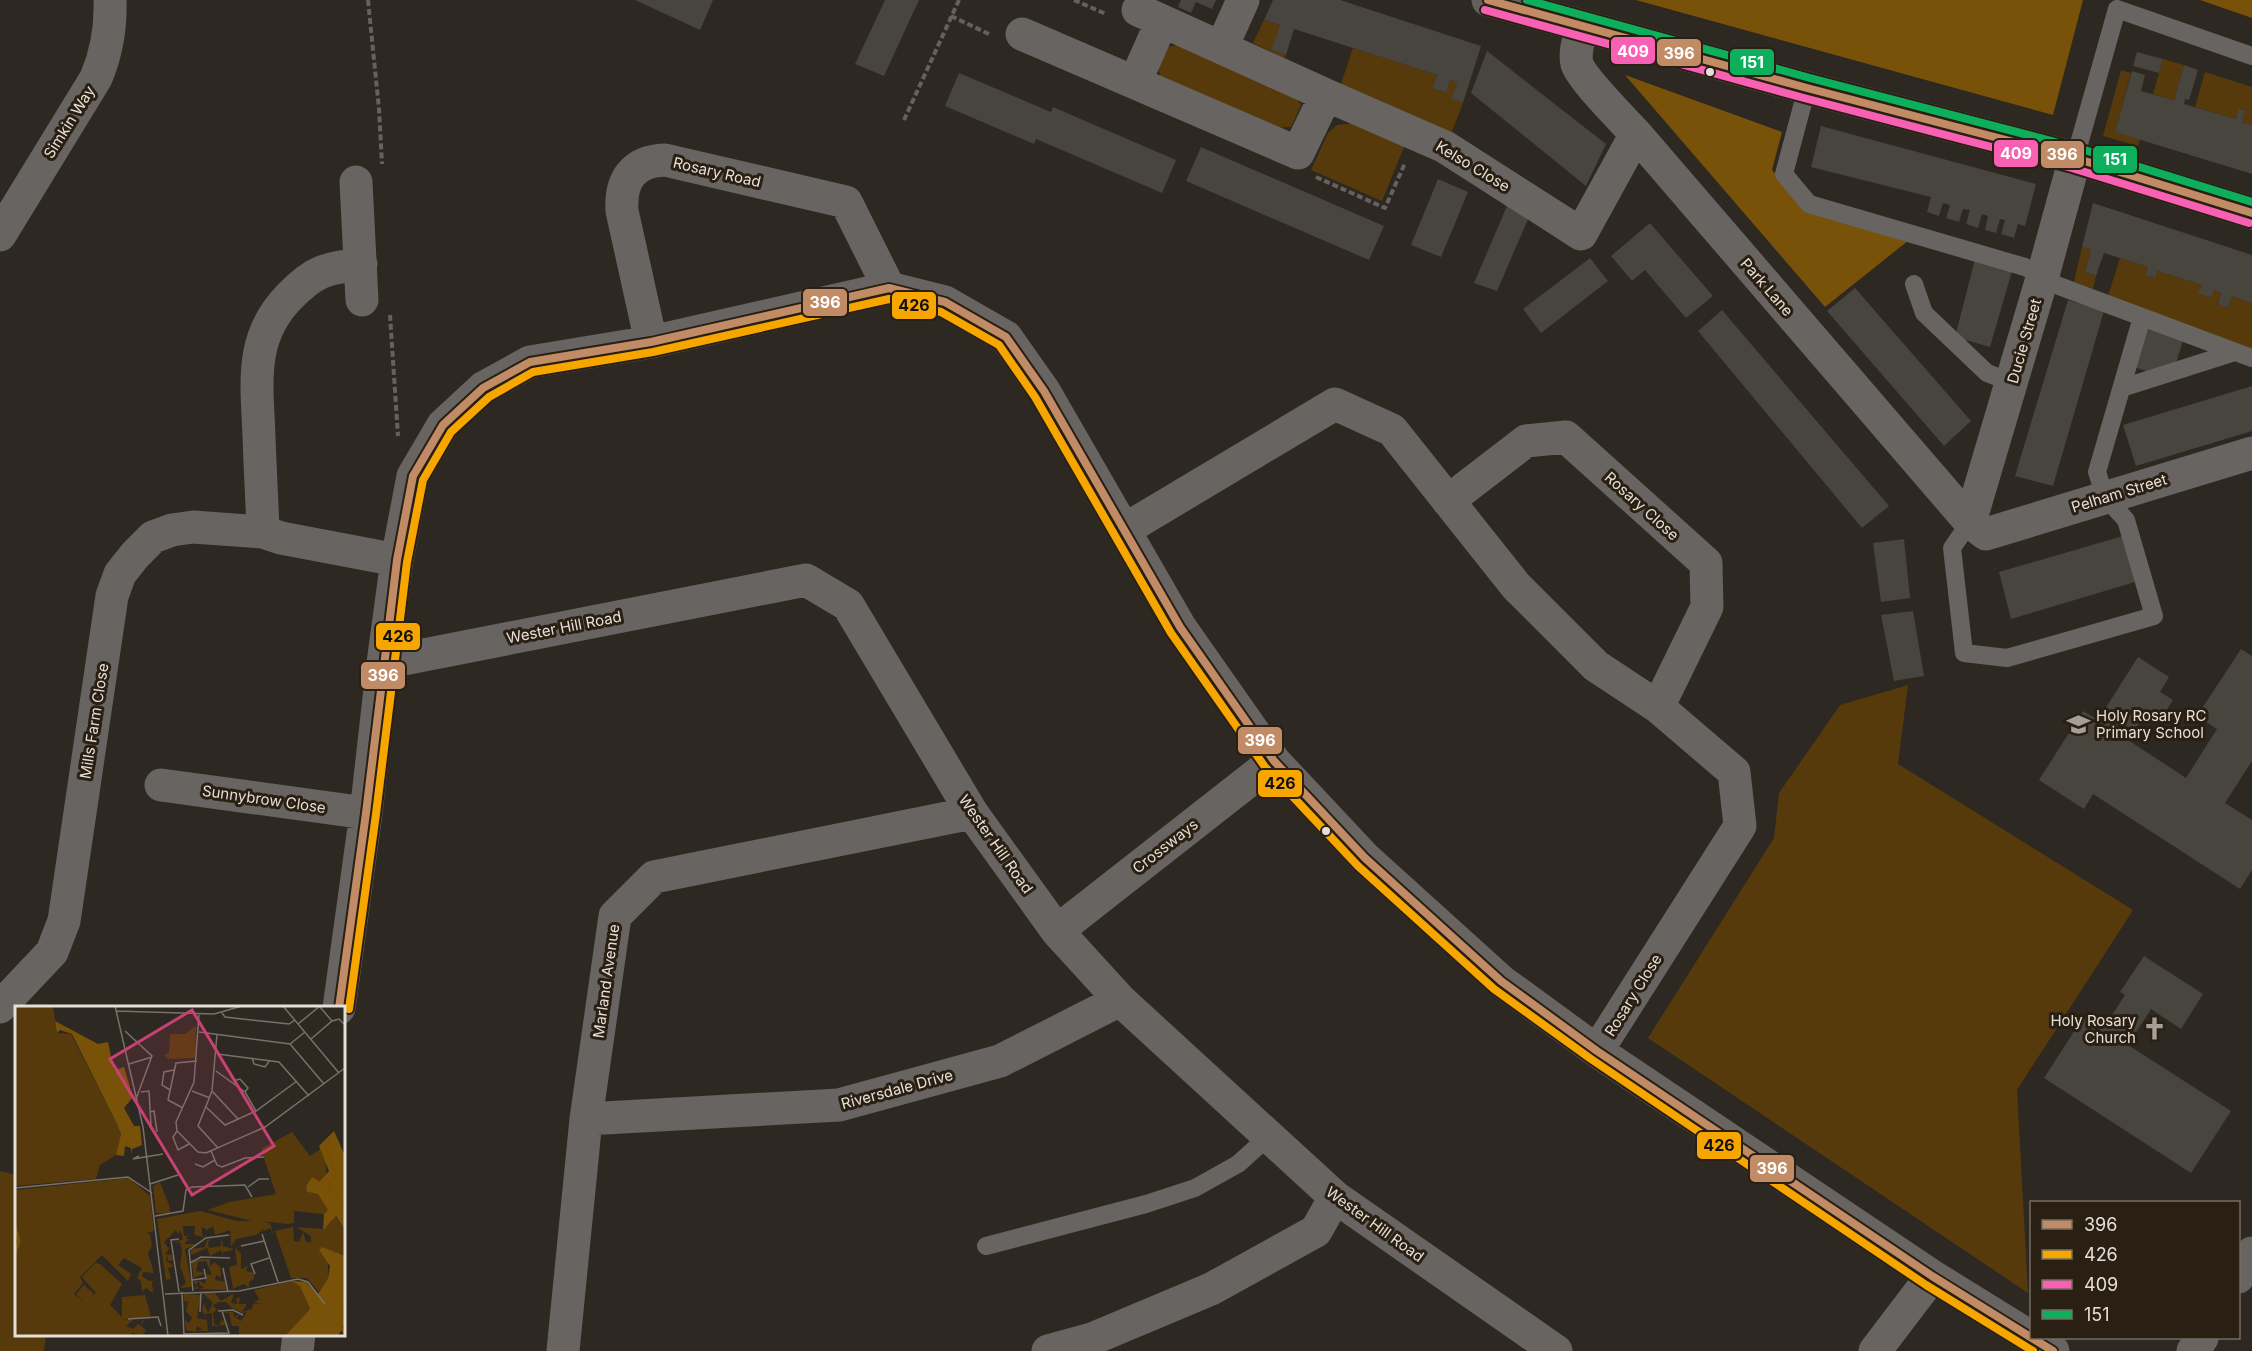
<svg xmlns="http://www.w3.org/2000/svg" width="2252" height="1351" font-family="Inter,sans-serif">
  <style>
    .green { fill: #563a0b }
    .forest { fill: #79520a }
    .building { fill: #48443e }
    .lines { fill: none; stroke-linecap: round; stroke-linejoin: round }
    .path { stroke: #65625e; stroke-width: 4; stroke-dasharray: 6 3; stroke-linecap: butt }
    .lane { stroke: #676461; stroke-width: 18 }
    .street { stroke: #676461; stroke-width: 33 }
    .highway { stroke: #64605b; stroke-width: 33 }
    .bus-1-casing { stroke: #291f12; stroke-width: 12 }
    .bus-2-casing { stroke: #291f12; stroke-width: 12 }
    .bus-3-casing { stroke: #291f12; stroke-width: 12 }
    .bus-4-casing { stroke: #291f12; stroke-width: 12 }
    .bus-1 { stroke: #c18c65; stroke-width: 8 }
    .bus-2 { stroke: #f7a600; stroke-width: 8 }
    .bus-3 { stroke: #f860b3; stroke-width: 8 }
    .bus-4 { stroke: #0daf5c; stroke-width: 8 }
    .bus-dot { fill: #e6dfd7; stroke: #291f12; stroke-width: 2 }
    .labels { text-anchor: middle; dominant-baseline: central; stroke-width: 6; stroke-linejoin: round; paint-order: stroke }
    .street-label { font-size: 15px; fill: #e6dfd7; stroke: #291f12 }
    .poi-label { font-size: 15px; fill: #e6dfd7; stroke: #291f12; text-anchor: start }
    .inset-river { fill: none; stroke: #795003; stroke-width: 3 }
    .inset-road { fill: none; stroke: #77716a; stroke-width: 1.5 }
    .view { fill: #c94074; fill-opacity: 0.15; stroke: #c94074; stroke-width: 3 }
    .inset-edge { fill: none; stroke: #e6dfd7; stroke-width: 3 }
    .line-badge { stroke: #291f12; stroke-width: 2 }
    .badge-label { font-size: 16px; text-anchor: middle; font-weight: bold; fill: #fff }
    .pale-badge-label { font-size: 16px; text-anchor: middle; font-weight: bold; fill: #111 }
  </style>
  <rect width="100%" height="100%" fill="#2d2821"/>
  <!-- green -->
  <path class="green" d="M1264 20 1280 25 1271 50 1286 55 1284 58 1253 43Z
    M1186 43 1290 91 1301 105 1291 127 1271 128 1162 81 1158 68 1168 47Z
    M1353 48 1437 75 1432 88 1445 93 1450 80 1457 82 1451 99 1463 103 1451 134 1341 84Z
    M2163 59 2184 65 2174 100 2153 94Z
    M2121 70 2131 73 2115 132 2140 139 2138 146 2103 136Z
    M2205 72 2252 87V125L2242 122 2245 110 2238 109 2236 119 2195 107Z
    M1356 123 1406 142 1382 201 1311 170 1328 133 1337 125Z
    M2082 247 2091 249 2085 272 2096 276 2093 289 2074 282Z
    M2120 258 2148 267 2145 275 2154 278 2157 271 2202 285 2199 293 2210 298 2214 290 2221 293 2218 304 2228 308 2232 296 2252 303V350L2108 296Z
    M1908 685 1898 764 2133 910 2017 1090 2028 1293 1648 1038 1774 838 1779 793 1840 705Z
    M0 1171 16 1175V1334L46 1335 44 1351H0Z"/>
  <!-- forest -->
  <path class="forest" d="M1636 0H2083L2053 115Z
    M2200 0H2252V18Z
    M1625 75 1782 132 1772 170 1807 211 1909 240 1825 307Z"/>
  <!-- building -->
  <path class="building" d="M635 0H713L700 30Z
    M885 0H919L884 76 855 64Z
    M1181 0H1216L1212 9 1196 2 1191 13 1178 7Z
    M1273 0H1340L1481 46 1463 103 1451 99 1457 82 1450 80 1446 93 1432 88 1437 75 1294 29 1286 55 1271 50 1280 25 1264 20Z
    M1487 51 1606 144 1586 186 1471 93Z
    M2137 52 2163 59 2159 73 2133 66Z
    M2184 65 2198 70 2189 100 2185 99 2184 104 2236 119 2238 109 2245 110 2242 122 2252 125V174L2115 132 2132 71 2145 75 2141 91 2174 100Z
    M959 73 1051 112 1053 107 1176 160 1162 193 1036 139 1034 144 945 106Z
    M1821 126 2036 184 2025 226 2018 224 2014 238 2001 234 2005 220 2000 219 1996 233 1985 230 1988 216 1982 214 1978 228 1966 224 1970 210 1963 209 1959 222 1946 218 1950 205 1943 203 1939 216 1927 212 1931 197 1811 167Z
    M1201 147 1384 226 1369 260 1186 181Z
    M1438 179 1468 192 1441 257 1411 245Z
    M1510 199 1532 210 1497 291 1474 283Z
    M2093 203 2252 255V303L2232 296 2228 308 2218 304 2221 293 2214 290 2211 298 2198 293 2202 285 2157 271 2155 278 2145 275 2148 267 2104 253 2096 276 2085 272 2091 249 2082 247Z
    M1650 223 1713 296 1686 318 1645 270 1632 281 1611 256Z
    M1590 258 1608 281 1541 333 1523 309Z
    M1975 259 2012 271 1990 347 1955 337Z
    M1855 288 1971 421 1944 446 1827 311Z
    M2068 300 2104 311 2053 486 2015 476Z
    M1722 310 1889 506 1862 528 1698 331Z
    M2148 324 2184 337 2175 367 2155 374 2134 367Z
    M2252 386V431L2136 466 2123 425Z
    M2123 536 2135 582 2011 619 1999 572Z
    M1904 539 1910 598 1881 602 1873 543Z
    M1913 611 1924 676 1894 681 1881 615Z
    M2241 649 2252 656V761L2225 803 2252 820V870L2240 889 2093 794 2084 809 2039 780 2083 711 2098 720 2138 657 2169 677 2160 692 2173 700 2158 723 2145 715 2128 740 2186 778 2217 729 2197 716Z
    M2144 956 2203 994 2181 1029 2151 1009 2128 1045 2231 1111 2191 1173 2044 1078 2084 1016 2103 1029 2125 995 2120 992Z"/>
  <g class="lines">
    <!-- path -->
    <path class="path" d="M368 0 379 109 382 164
      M1074 0 1106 14
      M951 16 991 35
      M904 120 959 0
      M1316 177 1385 208 1405 163
      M390 315 398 436"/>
    <!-- lane -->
    <path class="lane" d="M1807 88 1784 174 1809 204 2025 267 2059 286 2252 358
      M2075 158 2117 9 2252 56
      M1914 284 1924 313 1987 373 2011 382
      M2122 388 2235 352
      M1970 522 1952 548 1964 653 2007 658 2154 616 2126 520 2105 497 2097 472 2142 317
      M986 1246 1146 1204 1195 1188 1238 1164 1268 1137"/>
    <!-- street -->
    <path class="street" d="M1138 10 1326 95 1445 147 1581 234 1636 134
      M1582 27C1579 39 1574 52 1577 64 1582 79 1623 120 1636 134L1970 522 1986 534 2252 453
      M1022 34 1298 153 1326 95
      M1222 47 1243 0
      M1135 82 1162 21
      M356 182 362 300
      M0 235 96 78C107 52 111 28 110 0
      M651 342 622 211C620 180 633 161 665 160L846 202 889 288
      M1448 501 1526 441 1566 437 1706 563 1707 607 1658 707
      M1970 522 2043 275 2075 158
      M1124 530 1335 404 1392 430 1516 586 1596 666 1658 707 1734 772 1740 826 1597 1051
      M263 532C262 500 260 468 259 436 257 384 249 338 289 297 314 271 326 268 361 264
      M383 663 806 580 848 605 972 813 1057 931 1120 1000 1335 1197 1556 1351
      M161 785 366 813
      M1057 931 1274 761
      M0 1007 52 952 64 921 112 596 120 574 135 555 153 537 172 530 193 527 263 532 281 538 397 560
      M339 1008 366 813 383 663 397 560 413 476 443 425 483 388 530 362 651 342 889 288 945 302 1006 337 1044 391 1180 627 1274 761 1365 858 1501 981 1597 1051 1932 1276 2053 1351
      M586 1119 839 1105 1000 1061 1120 1000
      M2238 1277 2252 1253
      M297 1351 299 1334
      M563 1351 586 1119 615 916 654 877 972 813
      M1048 1351 1092 1339 1211 1289 1316 1231 1335 1197
      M1875 1351 1932 1276
      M2193 1351 2202 1338"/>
    <!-- highway -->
    <path class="highway" d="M1488 0 1807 88 2075 158 2252 213"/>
    <defs>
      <path id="bus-1" d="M1488 0 1807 88 2075 158 2252 213
        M339 1008 366 813 397 560 413 476 443 425 483 388 530 362 651 342 889 288 945 302 1006 337 1044 391 1180 627 1274 761 1365 858 1501 981 1597 1051 1932 1276 2053 1351"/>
      <path id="bus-2" d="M349 1009 376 814 407 562 423 480 451 432 489 397 533 372 653 352 889 299 941 312 999 345 1035 397 1171 633 1265 767 1358 866 1494 989 1591 1059 1926 1285 2033 1351"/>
      <path id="bus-3" d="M1485 10 1804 98 2072 168 2249 223"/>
      <path id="bus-4" d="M1527 0 1810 78 2078 148 2252 202"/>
    </defs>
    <!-- bus-1 casing -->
    <use href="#bus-1" class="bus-1-casing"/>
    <!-- bus-2 casing -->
    <use href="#bus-2" class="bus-2-casing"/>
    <!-- bus-3 casing -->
    <use href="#bus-3" class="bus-3-casing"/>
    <!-- bus-4 casing -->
    <use href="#bus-4" class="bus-4-casing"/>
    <!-- bus-1 -->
    <use href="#bus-1" class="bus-1"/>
    <!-- bus-2 -->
    <use href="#bus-2" class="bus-2"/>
    <!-- bus-3 -->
    <use href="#bus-3" class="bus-3"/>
    <!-- bus-4 -->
    <use href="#bus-4" class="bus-4"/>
  </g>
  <!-- icons -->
  <defs>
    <symbol id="school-bare" viewBox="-9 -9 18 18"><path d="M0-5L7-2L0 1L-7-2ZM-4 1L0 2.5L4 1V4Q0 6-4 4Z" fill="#a59f97" stroke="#291f12" stroke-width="2.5" paint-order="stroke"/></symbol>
    <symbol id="church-bare" viewBox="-9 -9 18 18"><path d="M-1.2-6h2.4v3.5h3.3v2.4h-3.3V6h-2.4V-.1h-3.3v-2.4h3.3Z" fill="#a59f97" stroke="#291f12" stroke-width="2.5" paint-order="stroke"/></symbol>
  </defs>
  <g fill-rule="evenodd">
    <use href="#school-bare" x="2062" y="708" width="33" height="33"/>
    <use href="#church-bare" x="2138" y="1012" width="33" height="33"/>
  </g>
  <!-- markers -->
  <g class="bus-dot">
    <circle cx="1710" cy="72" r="5"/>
    <circle cx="1326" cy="831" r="5"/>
  </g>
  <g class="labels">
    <!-- street labels -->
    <g class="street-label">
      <text transform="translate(69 122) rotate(-58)">Simkin Way</text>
      <text transform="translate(1473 166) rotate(31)">Kelso Close</text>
      <text transform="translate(717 172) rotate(13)">Rosary Road</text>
      <text transform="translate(1767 287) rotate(49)">Park Lane</text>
      <text transform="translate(2024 341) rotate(-74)">Ducie Street</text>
      <text transform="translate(2119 493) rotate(-17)">Pelham Street</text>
      <text transform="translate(1642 506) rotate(42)">Rosary Close</text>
      <text transform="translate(564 627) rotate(-11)">Wester Hill Road</text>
      <text transform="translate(94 721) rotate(-81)">Mills Farm Close</text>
      <text transform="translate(264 799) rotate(8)">Sunnybrow Close</text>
      <text transform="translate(996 844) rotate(55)">Wester Hill Road</text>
      <text transform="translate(1165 846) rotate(-38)">Crossways</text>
      <text transform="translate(606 981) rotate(-82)">Marland Avenue</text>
      <text transform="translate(1633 995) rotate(-58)">Rosary Close</text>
      <text transform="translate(897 1089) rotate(-15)">Riversdale Drive</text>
      <text transform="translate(1375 1224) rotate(36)">Wester Hill Road</text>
    </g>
    <!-- poi labels -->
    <g class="poi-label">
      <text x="2096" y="715">Holy Rosary RC<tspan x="2096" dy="17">Primary School</tspan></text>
      <text x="2136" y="1020" text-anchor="end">Holy Rosary<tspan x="2136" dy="17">Church</tspan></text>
    </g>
  </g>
  <!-- overview -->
  <g transform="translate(15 1006)">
    <rect width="330" height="330" fill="#2d2821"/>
    <path d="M0 0H38L42 27 56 28 101 116 106 128 101 149 85 159 81 173 0 180ZM181 20 180 52 153 53 149 49 154 47 155 28H170ZM277 126 295 150 306 143 311 154V170L304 176 297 171 291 180 292 186 303 188 314 204 309 208 279 205V217L273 218 246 215 255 217 259 230 255 222 247 226 250 222 241 229 221 233 216 241 215 224 200 229 198 220 192 224 187 221V230H192L188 231 179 229 180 220H168L169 230 174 229 170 233H174L169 238H183L170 243 177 281 165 282 171 277 165 260 167 244 165 236 158 237 168 233 165 224 163 229 161 224 149 236 154 243 150 248 157 249 158 254 153 255 152 249 151 255 159 260 153 262 156 273 151 274 142 213 185 205 222 215H237L193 204 214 196 261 188 246 143ZM114 172 135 190 139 225 131 227 135 228 137 240 133 247 139 267 128 266 127 270 134 275 144 273 137 275 138 287 131 282 127 286 126 275 122 272 127 262 109 252 103 259 116 268 113 275 87 249 65 271 68 277 59 288 69 296 61 288 69 279 79 288 73 294 81 287 67 271 80 257 85 258 107 278 95 299 107 311V291L130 289 136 311 107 314H118L111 320 118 323 124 317 125 321 128 314H129L126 320 131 324 127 330 117 327V330H0V184ZM145 176 154 199 155 207H141L138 180ZM320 210 330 224V250L313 247V272L304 286 292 272H276L260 225 278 221 279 235 284 236 288 226 291 236H296V230L281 221 308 223ZM206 231 208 240 218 243 219 248 218 244 208 246V250L206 244 195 250 192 242 176 249V243L190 241 192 234 197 233 193 236 194 242 206 240ZM220 241 226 248V263L233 260 231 265 239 267V273L234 276V282L229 278 214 284 218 282 214 261 222 259ZM185 253H195V261L199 256 205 261V256L206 271 201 269 200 274 210 276 211 284 180 283 182 279 183 283 189 282 185 279 184 275 180 279 179 275H185L190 278 192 268 197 269 191 255 183 256 181 265 190 267 179 272 177 257ZM276 275 285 280 295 303 270 330H212L224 329V320H217L214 307 209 306H218L220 312 222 309H224L221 312 226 315 232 306 228 307 217 302 211 296H204L198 299 202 304 198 307 199 318 204 320 207 313 211 319 197 320V307L189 308 187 304 189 297 193 307 198 297 188 287H200L206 295 219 287 216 297 223 298 221 293 225 291 224 298H232L227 306 237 303 238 298 249 297H239L244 293 239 284ZM169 288 186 289 182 312 192 314 193 325H182L187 323 182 320 181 326 171 324 170 314 174 317 177 312 171 305 173 298 169 300 174 296 169 295Z" fill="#563a0b"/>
    <path d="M40 15 83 38 93 36 99 64 109 61 118 91 109 102 119 120H125L127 139 117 143 116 149V142L110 140 109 150 101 149 106 128 101 116 57 28 45 24 42 27ZM319 125 330 150V224L321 210 308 224 309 208 313 204 303 188 292 186 291 180 297 171 304 176 314 165 304 140ZM307 241 330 250V318L323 330H270L295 303 285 280 276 275 291 276 303 288 313 272 315 260 304 244Z" fill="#79520a"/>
    <path class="inset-river" d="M316 132 311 142 321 168 314 179 330 201M298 173 317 186M0 220 4 236 0 246M330 292 325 319 330 328"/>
    <path class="inset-road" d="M100 0 128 121 153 330M268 0 324 67M305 1 317 15M101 5 199 8 227 0M207 7 210 11 274 18 280 14M184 8 179 76 161 116 162 125 183 146 191 147 250 121 330 62M283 18 305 0M110 25 137 50 121 93M184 26 275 38 309 78M202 28 197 85 183 120 203 142M296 33 317 15 324 13 330 19M275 38 290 26M202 48 264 56 294 90M237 52 239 58 250 61 255 54M114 58 137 51M201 65 230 86 241 105M218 75 225 73 233 82 230 86M155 84 147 79 149 66 159 64M177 85 195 92M197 85 223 113M126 86 134 85 136 120M191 101 210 119 241 105 282 75M168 102 153 94 161 57 182 55M135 106 139 105 142 126M162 125 158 131 163 144 174 138M196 145 202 159 207 161 230 152 249 151M124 150 118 153 148 148M180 158 188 161 200 154M135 178 163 169M233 181 244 173H254M0 182 113 171 137 187M140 210 168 205 171 184 177 181 230 179 237 191M247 228 263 276M226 240 249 235M175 257 186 251 215 252M208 262 213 286M240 268 236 258 254 252M177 274 191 272 189 263M178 285 174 244 191 232 214 229M164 286 156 234 164 233M167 286 169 330M150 288 224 285 283 273 293 276 310 298M203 305 218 304 228 309M185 306 186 286M113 313 143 311 146 320M169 328 214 327 207 305"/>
    <path class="view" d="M177 4 259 140 177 189 95 53Z"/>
    <rect width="330" height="330" class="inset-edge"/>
  </g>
  <g class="line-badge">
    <rect x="1610" y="36" width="46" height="29" rx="6" fill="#f860b3"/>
    <rect x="1656" y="38" width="46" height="29" rx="6" fill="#c18c65"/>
    <rect x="1729" y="48" width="46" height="28" rx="6" fill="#0daf5c"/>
    <rect x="1993" y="139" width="46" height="29" rx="6" fill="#f860b3"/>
    <rect x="2040" y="140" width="45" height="29" rx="6" fill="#c18c65"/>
    <rect x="2092" y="145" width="46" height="29" rx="6" fill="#0daf5c"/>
    <rect x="802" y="288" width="46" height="29" rx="6" fill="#c18c65"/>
    <rect x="891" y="291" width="46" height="29" rx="6" fill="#f7a600"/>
    <rect x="375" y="622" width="46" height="29" rx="6" fill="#f7a600"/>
    <rect x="360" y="661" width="46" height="29" rx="6" fill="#c18c65"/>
    <rect x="1237" y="726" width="46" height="29" rx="6" fill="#c18c65"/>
    <rect x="1257" y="769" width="46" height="29" rx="6" fill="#f7a600"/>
    <rect x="1696" y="1131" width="46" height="29" rx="6" fill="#f7a600"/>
    <rect x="1749" y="1154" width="46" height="29" rx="6" fill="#c18c65"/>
  </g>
  <g class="badge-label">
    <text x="1633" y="57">409</text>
    <text x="1679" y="59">396</text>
    <text x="1752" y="68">151</text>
    <text x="2016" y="159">409</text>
    <text x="2062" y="160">396</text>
    <text x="2115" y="165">151</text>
    <text x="825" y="308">396</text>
    <text x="383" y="681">396</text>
    <text x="1260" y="746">396</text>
    <text x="1772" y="1174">396</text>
  </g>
  <g class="pale-badge-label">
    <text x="914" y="311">426</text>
    <text x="398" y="642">426</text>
    <text x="1280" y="789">426</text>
    <text x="1719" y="1151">426</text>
  </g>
  <!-- legend -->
  <rect x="2030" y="1201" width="210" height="138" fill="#291f12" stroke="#756c61" stroke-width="1.5"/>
  <rect x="2042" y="1220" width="30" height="9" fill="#c18c65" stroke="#756c61" stroke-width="1.5"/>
  <text x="2084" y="1231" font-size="18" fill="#e6dfd7">396</text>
  <rect x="2042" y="1250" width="30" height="9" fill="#f7a600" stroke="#756c61" stroke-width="1.5"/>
  <text x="2084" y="1261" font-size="18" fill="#e6dfd7">426</text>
  <rect x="2042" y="1280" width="30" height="9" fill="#f860b3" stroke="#756c61" stroke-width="1.5"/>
  <text x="2084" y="1291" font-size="18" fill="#e6dfd7">409</text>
  <rect x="2042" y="1310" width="30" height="9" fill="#0daf5c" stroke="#756c61" stroke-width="1.5"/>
  <text x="2084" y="1321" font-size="18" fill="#e6dfd7">151</text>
</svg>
